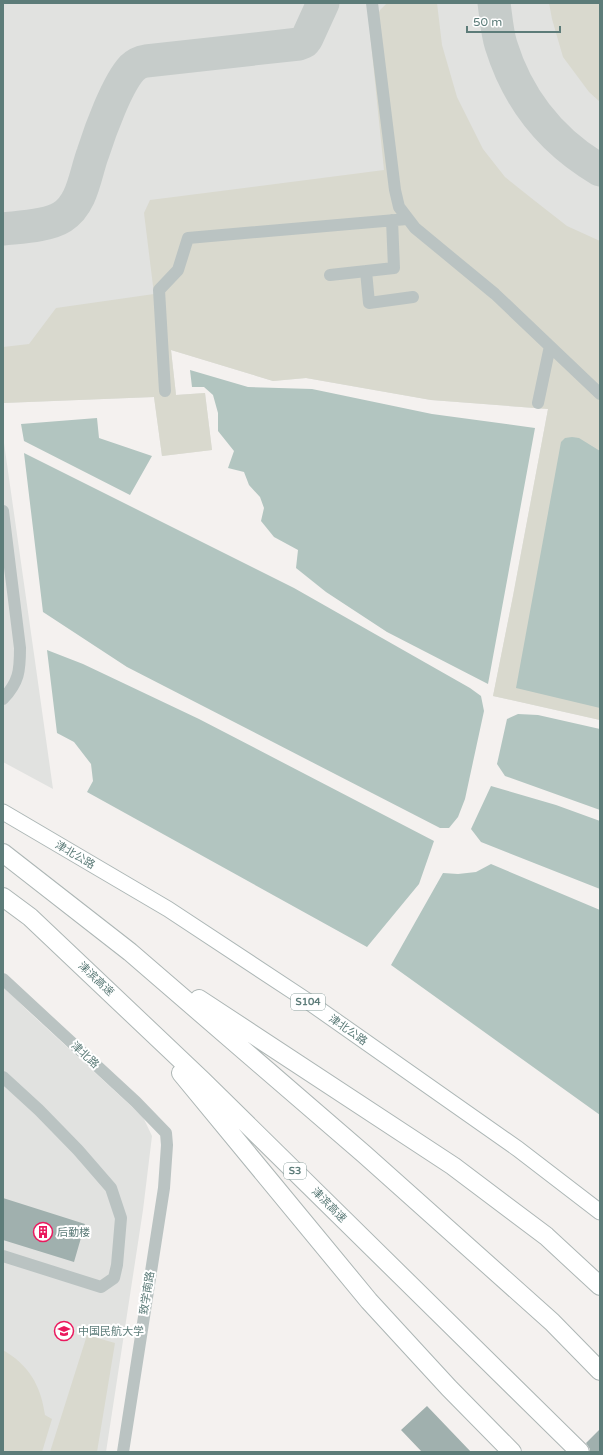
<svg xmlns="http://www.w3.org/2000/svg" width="603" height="1455" font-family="'Varela Round','Noto Sans SC',sans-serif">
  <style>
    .built { fill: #e1e2e0 }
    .green { fill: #d9d9ce }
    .water { fill: #b2c5c0 }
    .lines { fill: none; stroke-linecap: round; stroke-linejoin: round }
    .taxiway { stroke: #c6ccca; stroke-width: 33 }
    .building { fill: #a0b0ae }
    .major-casing { stroke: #adb7b6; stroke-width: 17 }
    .highway-casing { stroke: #adb6b5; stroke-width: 20 }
    .minor { stroke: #bac3c2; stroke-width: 12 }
    .major { stroke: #fff; stroke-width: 15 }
    .highway { stroke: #fff; stroke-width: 18 }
    .labels { text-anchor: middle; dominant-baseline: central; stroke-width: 4; stroke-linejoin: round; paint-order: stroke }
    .shield { fill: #fff; stroke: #8ea3a1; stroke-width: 1 }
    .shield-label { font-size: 10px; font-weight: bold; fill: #5d7c79 }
    .street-label { font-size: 11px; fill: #5d7c79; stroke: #fff }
    .poi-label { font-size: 11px; fill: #5d7c79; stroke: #fff; text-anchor: start }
  </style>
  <rect width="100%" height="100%" fill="#f4f1ef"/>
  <!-- built -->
  <path class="built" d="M3 3H600V720L493 696 513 596 548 409 431 400 306 378 273 381 171 350 176 395 205 393 212 450 162 456 154 397 3 403Z
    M3 436 34 654 53 789 3 762Z
    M3 986 28 1011 143 1117 152 1136 143 1210 106 1452H3Z"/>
  <!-- green -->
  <path class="green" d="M387 3H437L442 45 457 97 483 149 505 177 535 201 567 226 600 241V720L493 696 513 596 548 409 431 400 306 378 273 381 171 350 176 395 205 393 212 450 162 456 154 397 3 403V347L29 344 56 308 154 294 144 213 150 200 384 170 370 33 380 10Z
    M549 3H600V102L589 92 563 57 552 19Z
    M87 1335 115 1343 97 1452H50Z
    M3 1350C29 1365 41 1386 45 1415L52 1419 42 1452H3Z"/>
  <!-- water -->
  <path class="water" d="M190 370 248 387 312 389 432 414 535 428 488 684 387 632 326 592 296 568 298 550 274 537 261 521 264 508 260 497 249 485 244 472 228 468 234 451 218 431V413L213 395 204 387H192Z
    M97 418 99 438 152 456 130 495 24 441 21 424Z
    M572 437 579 438 600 451V708L516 688 561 442 565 438Z
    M24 453 294 588 470 688 481 696 484 711 465 799 458 817 449 828H440L127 667 43 612Z
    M47 650 83 664 199 719 434 841 419 884 367 947 87 792 93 781 91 764 74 742 57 733Z
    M518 714 538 715 600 729V810L505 776 497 764 507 719Z
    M491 786 556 805 600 821V889L481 842 471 829Z
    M491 864 600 910V1115L391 965 443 873 458 874 476 872Z"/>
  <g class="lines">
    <!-- taxiway -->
    <path class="taxiway" d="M494 3C496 17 497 32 501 45 518 100 551 141 600 170
      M3 229C20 227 48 226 62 217 83 204 85 174 93 153 100 131 117 84 132 68 136 64 140 62 146 61L299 44 304 42 307 38 323 3"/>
  </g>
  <!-- building -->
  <path class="building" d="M3 1198 85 1224 74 1262 3 1240Z
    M427 1406 471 1452H422L401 1430Z
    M600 1429V1452H590V1449L586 1443Z"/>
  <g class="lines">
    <defs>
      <path id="major" d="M3 812 168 909 306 1000 518 1149 600 1212"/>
      <path id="highway" d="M3 853 130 952 364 1154 552 1322 600 1371
        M3 897 30 917 202 1080 580 1452
        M199 999 453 1166 546 1236 600 1286
        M181 1073 369 1301 449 1388 512 1452"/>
    </defs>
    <!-- major casing -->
    <use href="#major" class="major-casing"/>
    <!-- highway casing -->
    <use href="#highway" class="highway-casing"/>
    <!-- minor -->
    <path class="minor" d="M372 3 395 190 399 207 415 228 495 294 600 394
      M366 271 369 303 413 297
      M330 275 394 268 392 220
      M165 391 159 290 178 270 188 238 407 219
      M538 403 550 346
      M3 511 20 648C20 671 19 682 3 699
      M3 979 136 1102 166 1133 167 1145 164 1188 123 1452
      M3 1077 39 1110 78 1150 111 1188 121 1218 117 1265 114 1278 101 1287 3 1256"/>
    <!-- major -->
    <use href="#major" class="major"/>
    <!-- highway -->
    <use href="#highway" class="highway"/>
  </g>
  <!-- icons -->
  <defs>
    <symbol id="building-ring" viewBox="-11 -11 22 22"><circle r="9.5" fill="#fff" stroke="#ea195e" stroke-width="1.5"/><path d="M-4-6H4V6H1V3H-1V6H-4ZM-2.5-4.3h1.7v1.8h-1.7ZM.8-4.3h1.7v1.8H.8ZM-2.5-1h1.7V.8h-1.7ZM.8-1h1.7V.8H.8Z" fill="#ea195e"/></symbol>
    <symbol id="university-ring" viewBox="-11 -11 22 22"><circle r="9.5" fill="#fff" stroke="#ea195e" stroke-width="1.5"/><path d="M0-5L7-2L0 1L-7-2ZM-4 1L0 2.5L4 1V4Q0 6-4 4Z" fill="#ea195e"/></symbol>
  </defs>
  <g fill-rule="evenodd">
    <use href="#building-ring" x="32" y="1221" width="22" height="22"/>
    <use href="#university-ring" x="53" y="1320" width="22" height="22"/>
  </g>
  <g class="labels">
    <!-- shield labels -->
    <g class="shield">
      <rect x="291" y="994" width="34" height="16" rx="3"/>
      <rect x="284" y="1163" width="22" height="16" rx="3"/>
    </g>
    <g class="shield-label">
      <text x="308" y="1002">S104</text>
      <text x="295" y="1171">S3</text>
    </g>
    <!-- street labels -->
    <g class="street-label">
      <text transform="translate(75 855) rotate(30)">津北公路</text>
      <text transform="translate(96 979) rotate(43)">津滨高速</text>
      <text transform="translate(348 1030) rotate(35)">津北公路</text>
      <text transform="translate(85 1055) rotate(43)">津北路</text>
      <text transform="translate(329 1205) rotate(45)">津滨高速</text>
      <text transform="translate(147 1293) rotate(-81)">致学南路</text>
    </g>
    <!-- poi labels -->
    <g class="poi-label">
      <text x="57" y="1232">后勤楼</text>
      <text x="78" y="1331">中国民航大学</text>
    </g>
  </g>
  <!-- border -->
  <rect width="603" height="1455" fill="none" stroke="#5d7c79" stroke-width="8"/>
  <!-- scale -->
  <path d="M467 26v6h93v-6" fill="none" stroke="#5d7c79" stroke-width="2"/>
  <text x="473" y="26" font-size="12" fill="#5d7c79" stroke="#ffffff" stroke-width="3" paint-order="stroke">50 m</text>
</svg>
